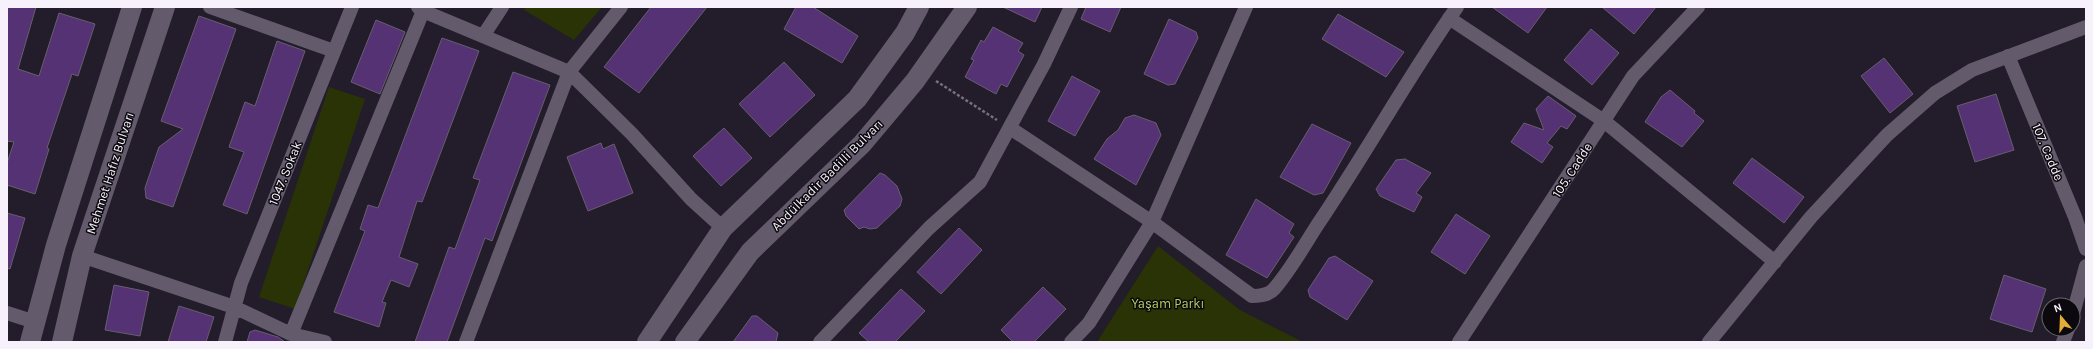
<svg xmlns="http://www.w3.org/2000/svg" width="2093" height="349" font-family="Karla,sans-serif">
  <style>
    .park { fill: #2a3306 }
    .building { fill: #553273; stroke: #675e6f }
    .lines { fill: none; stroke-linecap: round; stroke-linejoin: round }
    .path { stroke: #76707c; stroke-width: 2.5; stroke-dasharray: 3 2; stroke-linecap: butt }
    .street { stroke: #635b6c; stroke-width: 14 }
    .secondary { stroke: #635b6c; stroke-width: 20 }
    .labels { text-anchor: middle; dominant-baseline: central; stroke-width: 3; stroke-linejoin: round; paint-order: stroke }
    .street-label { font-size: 13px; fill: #f6f1fb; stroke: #0b080e }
    .park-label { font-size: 13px; fill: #b5ce5f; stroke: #0b080e }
  </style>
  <rect width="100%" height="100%" fill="#231c2a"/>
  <!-- park -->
  <path class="park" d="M526 7H602L574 40 524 10Z
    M329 87 365 99 295 309 259 297Z
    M1158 246 1240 310 1303 342H1097Z"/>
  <!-- building -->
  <path class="building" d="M7 7H36L18 69 39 76 59 13 95 24 78 76 72 74 47 148 49 149 35 194 7 185V163L14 142 7 141Z
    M651 7H707L639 93 604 67Z
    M796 7H813L858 36 842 63 784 29Z
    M1003 7H1042L1035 22Z
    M1086 7H1121L1110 32 1081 19Z
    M1492 7H1547L1528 33Z
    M1602 7H1656L1634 34Z
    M1338 14 1404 52 1386 77 1322 39Z
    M199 16 236 29 173 207 146 198 145 188 159 147 183 129 161 121Z
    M1169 19 1196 32 1198 38 1175 84 1168 85 1144 74Z
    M376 20 405 32 380 94 351 82Z
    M993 27 1023 43 1018 51 1024 55 1007 87 1001 84 996 94 965 77 974 60 971 59 981 40 984 42Z
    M1591 29 1619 53 1592 85 1564 60Z
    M442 38 479 51 422 202 417 201 399 257 418 264 409 287 391 280 382 302 386 303 379 327 334 312 365 231 360 229 368 205 378 208Z
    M277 41 305 51 247 214 223 205 244 152 229 147 245 102 255 106Z
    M1884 58 1913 94 1890 113 1861 76Z
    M784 62 815 95 770 137 739 104Z
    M513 72 550 85 492 241 485 238 447 342H415L449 247 455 249 480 180 473 178Z
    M1072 76 1100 91 1075 136 1048 121Z
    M1670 90 1695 111 1694 113 1704 121 1682 147 1645 122 1661 97Z
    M1996 94 2014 150 1975 162 1957 106Z
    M1548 96 1576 116 1567 129 1561 126 1547 143 1553 147 1542 163 1511 142 1524 123 1544 130 1536 109Z
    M1134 115 1156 123 1161 135 1136 185 1094 159 1107 139 1118 130 1125 118Z
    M1312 124 1351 143 1323 193 1314 195 1280 177Z
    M724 128 752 158 721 186 693 156Z
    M601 143 603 149 614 144 633 193 588 211 567 157Z
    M1752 158 1804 197 1784 223 1733 183Z
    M1405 159 1431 173 1416 193 1422 197 1414 212 1380 196 1376 189 1396 160Z
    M880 173 885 175 897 186 902 199 900 206 877 228 870 229 864 227 859 229 846 216 844 210Z
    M1256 199 1294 224 1289 233 1294 237 1267 278 1226 255Z
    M7 213 25 218 10 269 7 268Z
    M1456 214 1490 236 1465 274 1431 252Z
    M959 228 982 250 941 294 917 272Z
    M1335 256 1373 281 1347 320 1310 297 1308 290 1329 258Z
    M2004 275 2046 289 2032 332 1990 319Z
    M114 285 149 292 140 336 105 330Z
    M1043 287 1066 309 1034 342H1013L1001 330Z
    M901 289 925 311 895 342H869L859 333Z
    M179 306 214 317 206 342H168Z
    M752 316H757L778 333 776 342H733Z
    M255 330 278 337 285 342H247L250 332Z"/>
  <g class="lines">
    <!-- path -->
    <path class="path" d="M936 81 997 120"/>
    <!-- street -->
    <path class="street" d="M210 7 334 51
      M418 7 423 11 569 72 632 134 691 199 723 228
      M1449 18 1604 121 1775 262
      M483 36 502 7
      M2008 56 2075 217 2086 249
      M1010 128 1152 222 1252 296C1259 296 1269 295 1274 289 1290 271 1305 244 1318 224 1366 153 1408 77 1457 7
      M82 256 234 307 291 334 423 11
      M7 313 35 322
      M2073 314 2086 266
      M291 334 325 342
      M225 342 241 283 352 7
      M466 342 569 72 621 7
      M820 342 929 228 980 182 1044 64 1071 7
      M1071 342 1089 323 1152 222 1246 7
      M1459 342 1633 76 1698 7
      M1709 342 1811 217 1887 135 1935 93 1972 70 2086 27
      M2063 342 2068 329"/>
    <!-- secondary -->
    <path class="secondary" d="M30 342 56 245 132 7
      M62 342 82 256 165 7
      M647 342 723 228 857 99 905 33 919 7
      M685 342 750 252 862 144 915 81 967 7"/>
  </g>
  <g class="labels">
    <!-- street labels -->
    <g class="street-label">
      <text transform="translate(2048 152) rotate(67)">107. Cadde</text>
      <text transform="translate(1572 170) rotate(-57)">105. Cadde</text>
      <text transform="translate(110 173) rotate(-72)">Mehmet Hafız Bulvarı</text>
      <text transform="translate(285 173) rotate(-68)">1047. Sokak</text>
      <text transform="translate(827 175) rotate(-45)">Abdülkadir Badilli Bulvarı</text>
    </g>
    <!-- park labels -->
    <g class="park-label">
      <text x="1168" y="303">Yaşam Parkı</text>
    </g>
  </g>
  <!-- border -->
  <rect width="2093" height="349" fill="none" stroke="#f6f1fb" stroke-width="16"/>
  <!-- north arrow -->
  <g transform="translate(2061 317) rotate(341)"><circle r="19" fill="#0b080e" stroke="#69656d"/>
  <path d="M0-3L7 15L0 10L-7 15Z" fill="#e3ae34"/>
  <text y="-6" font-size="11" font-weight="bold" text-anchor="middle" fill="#f6f1fb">N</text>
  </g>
</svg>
